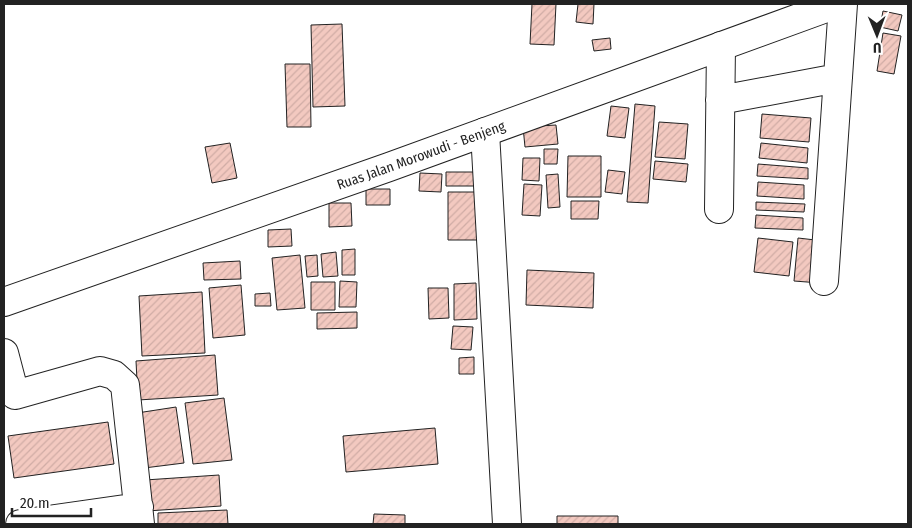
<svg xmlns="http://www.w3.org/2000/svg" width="912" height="528" font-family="'Fira Sans Condensed',sans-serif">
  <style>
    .building { fill: url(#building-hatch); stroke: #222 }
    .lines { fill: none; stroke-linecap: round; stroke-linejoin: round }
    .minor-casing { stroke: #222; stroke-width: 30 }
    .major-casing { stroke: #222; stroke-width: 30 }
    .minor { stroke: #fff; stroke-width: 28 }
    .major { stroke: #fff; stroke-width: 28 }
    .labels { text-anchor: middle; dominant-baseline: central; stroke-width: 4; stroke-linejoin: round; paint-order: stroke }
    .street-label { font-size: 14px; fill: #222; stroke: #fff }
  </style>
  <defs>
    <pattern id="building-hatch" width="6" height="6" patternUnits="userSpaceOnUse" patternTransform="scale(1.25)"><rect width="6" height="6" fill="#f3c9c0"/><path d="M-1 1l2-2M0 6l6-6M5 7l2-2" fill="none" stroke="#d0aca5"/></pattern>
  </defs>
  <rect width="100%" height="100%" fill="#fff"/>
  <!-- building -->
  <path class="building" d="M532 4H556L554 45 530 44Z
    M578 4H594L593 24 576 22Z
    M883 11 902 15 898 31 880 27Z
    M342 24 345 106 313 107 311 25Z
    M883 33 901 36 894 74 877 71Z
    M610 38 611 49 594 51 592 40Z
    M285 64H310L311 127H287Z
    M635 104 655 106 648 203 627 202Z
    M611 106 629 108 625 138 607 136Z
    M762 114 811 118 809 142 760 138Z
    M659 122 688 124 685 159 655 157Z
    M556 125 558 144 525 147 523 127Z
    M230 143 237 178 212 183 205 147Z
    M761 143 808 148 807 163 759 158Z
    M544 149H558L557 164H544Z
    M568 156H601V197H567Z
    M523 158H540L539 181 522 180Z
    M655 161 688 164 686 182 653 179Z
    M758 164 808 168V179L757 176Z
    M608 170 625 172 622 194 605 192Z
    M446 172H479V186H446Z
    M420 173 442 174 441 192 419 191Z
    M558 174 560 207 548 208 546 175Z
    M758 182 804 185V199L757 196Z
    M524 184 542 185 540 216 522 215Z
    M366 189H390V205H366Z
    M448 192H480V240H448Z
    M571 201H599L598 219H571Z
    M756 202 805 204 804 212 756 210Z
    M329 203H351L352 226 329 227Z
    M756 215 803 218V230L755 228Z
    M291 229 292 246 268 247V230Z
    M758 238 793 242 789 276 754 272Z
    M798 238 824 241 820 283 794 281Z
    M355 249V275H342V250Z
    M336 252 338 276 323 277 321 254Z
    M300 255 305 308 277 310 272 258Z
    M317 255 318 276 307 277 305 256Z
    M240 261 241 279 204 280 203 263Z
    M527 270 594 273 593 308 526 305Z
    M340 281 357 282 356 307H339Z
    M311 282H335V310H311Z
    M476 283 477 319 454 320V284Z
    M241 285 245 335 213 338 209 288Z
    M428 288H448L449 318 429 319Z
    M202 292 205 353 142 356 139 296Z
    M270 293 271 306H255V294Z
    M357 312V328L317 329V313Z
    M453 326 473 327 471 350 451 349Z
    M215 355 218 395 138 400 136 361Z
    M474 357V374H459V358Z
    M224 398 232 460 193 464 185 403Z
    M176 407 184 463 144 468 137 413Z
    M108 422 114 464 14 478 8 436Z
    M435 428 438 464 346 472 343 436Z
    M219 475 221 506 147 511 145 480Z
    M227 510 228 524H158V513Z
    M374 514 405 515V524H373Z
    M557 516H618V524H557Z"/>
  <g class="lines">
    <defs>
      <path id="minor" d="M720 100 838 78
        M485 132 507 524
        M719 209 721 46
        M824 281 843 4
        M4 353 15 395 100 371 114 375 125 385 140 524
        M20 524 139 507"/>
      <g id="major">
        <path id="s1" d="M4 302 389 167 837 4"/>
      </g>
    </defs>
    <!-- minor casing -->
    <use href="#minor" class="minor-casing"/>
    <!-- major casing -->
    <use href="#major" class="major-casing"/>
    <!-- minor -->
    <use href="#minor" class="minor"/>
    <!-- major -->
    <use href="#major" class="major"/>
  </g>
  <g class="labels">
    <!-- street labels -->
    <g class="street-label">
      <text stroke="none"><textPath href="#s1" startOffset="442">Ruas Jalan Morowudi - Benjeng</textPath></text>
    </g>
  </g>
  <!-- border -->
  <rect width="912" height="528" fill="none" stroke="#222222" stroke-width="10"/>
  <!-- north arrow -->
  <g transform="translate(877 35) rotate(179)" stroke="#ffffff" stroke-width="4" paint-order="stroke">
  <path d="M0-4L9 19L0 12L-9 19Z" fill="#222222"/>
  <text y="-8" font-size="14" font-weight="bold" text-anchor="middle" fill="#222222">U</text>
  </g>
  <!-- scale -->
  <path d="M12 508v8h79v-8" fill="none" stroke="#222222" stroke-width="2.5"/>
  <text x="20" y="508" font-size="15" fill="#222222" stroke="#ffffff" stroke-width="4" paint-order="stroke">20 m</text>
</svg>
